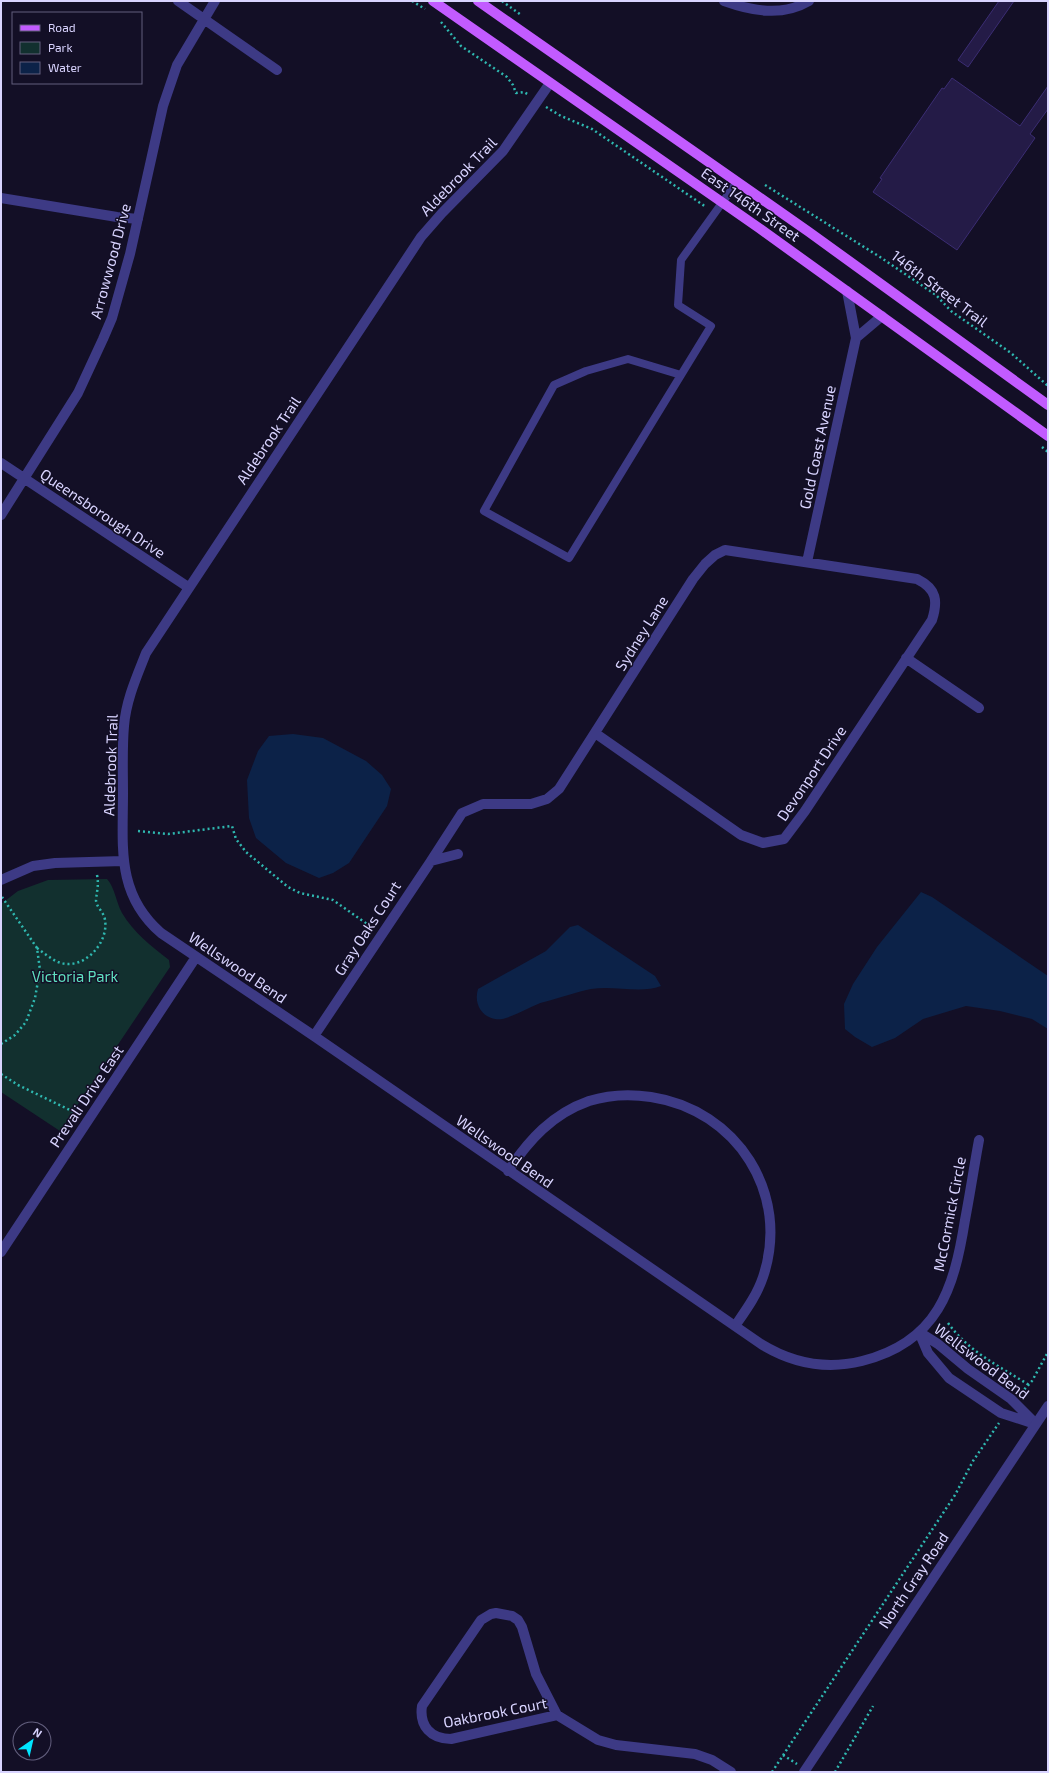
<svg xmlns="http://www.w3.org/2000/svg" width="1049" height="1773" font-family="'Exo 2',sans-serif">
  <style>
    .green { fill: #12302f }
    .water { fill: #0c2248 }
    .building { fill: #241b47; stroke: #3b2d73 }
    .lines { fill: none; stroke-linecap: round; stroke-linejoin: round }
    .path { stroke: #2fb8b0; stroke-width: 2.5; stroke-dasharray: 2 3; stroke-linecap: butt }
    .service { stroke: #3d3a85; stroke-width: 8 }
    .minor { stroke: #3d3a85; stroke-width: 10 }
    .tertiary { stroke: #3d3a85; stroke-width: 10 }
    .primary { stroke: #c25bff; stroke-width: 10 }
    .labels { text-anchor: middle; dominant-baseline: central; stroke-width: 3; stroke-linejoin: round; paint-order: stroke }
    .street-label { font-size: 15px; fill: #d9d4ff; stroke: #130f26 }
    .park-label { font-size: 15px; fill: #5fe0c0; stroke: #130f26 }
  </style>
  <rect width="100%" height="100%" fill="#130f26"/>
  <!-- green -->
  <path class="green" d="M107 879C115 888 116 902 122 913 134 933 151 946 169 960L170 967 60 1131 1 1092V904L18 891 48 880Z"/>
  <!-- water -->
  <path class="water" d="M293 734 323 738 366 761 382 775 391 789 387 806 349 863 333 873 319 878 286 863 256 838 249 818 247 780 258 751 269 736Z
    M921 892 932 897 1048 976V1029L1032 1019 1000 1011 966 1006 923 1019 895 1038 872 1047 855 1037 845 1029 844 1004 853 984 877 947Z
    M578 925 655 976 661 986C640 994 614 985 591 989 576 992 559 998 544 1002 531 1005 507 1022 495 1019 480 1016 474 1002 478 989L546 951 570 927Z"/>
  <!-- building -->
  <path class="building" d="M999 1H1014L968 67 958 60Z
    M952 78 1020 126 1048 86V109L1030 134 1035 138 957 250 873 192 882 179 880 178 942 88 944 89Z"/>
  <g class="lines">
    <!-- path -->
    <path class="path" d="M412 1 425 9
      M502 1 521 15
      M441 22 461 46 507 77 513 85 516 93 524 92 529 95
      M546 107 561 116 592 129 706 207
      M765 185 880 257 936 295 951 311 1011 353 1048 386
      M1042 447 1048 452
      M138 831 168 834 232 826 236 839 246 852 288 887 300 893 333 900 370 926
      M37 948C44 953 51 959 58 962 83 972 109 943 105 920 104 912 96 907 96 900 97 890 99 885 97 875
      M1 1044 15 1035 26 1022 35 998 40 970 37 948 2 897
      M1 1074 18 1085 76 1113
      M948 1323C969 1352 999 1366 1029 1385
      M1021 1393 1032 1381 1048 1352
      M783 1755 797 1764
      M772 1772 955 1495 973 1461 999 1423
      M835 1772 873 1706"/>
    <!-- service -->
    <path class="service" d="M681 375 628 359 586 371 554 385 484 511 569 558 711 326 678 305 681 260 737 182"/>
    <!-- minor -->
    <path class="minor" d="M178 1 277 70
      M724 1C752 11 782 17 809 1
      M550 83 503 151 442 213 421 237 146 653C137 676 126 700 124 726 122 748 123 771 123 793 123 847 116 894 161 933L314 1036 761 1344C792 1363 826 1370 862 1361 938 1342 954 1289 965 1220 970 1194 974 1167 979 1140
      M1 198 117 217 138 219
      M856 338 882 316
      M1 463 188 587
      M1 515 78 393 103 339 112 318 130 254 163 106 177 65 215 1
      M807 562 856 338 847 291
      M906 658 979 708
      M431 861 462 813 483 804H531L547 799 559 789 693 579 705 564 715 555 725 550 917 579C937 589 938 601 932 620L805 811 784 839 763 843 741 835 595 733
      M1 880 33 866 55 863 123 861
      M314 1036 431 861 458 854
      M508 1171C529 1140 552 1114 589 1101 608 1095 631 1094 651 1097 737 1110 791 1194 763 1277 757 1295 746 1310 735 1326
      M1 1252 196 957
      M919 1332 928 1353 949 1378 1001 1413 1035 1424
      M919 1332 938 1344 968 1369 1011 1399 1034 1422
      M496 1613 512 1616 518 1620 522 1627 536 1674 557 1715 451 1739C431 1739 419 1726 422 1706L481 1620 491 1614Z
      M557 1715 598 1740 616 1745 695 1754 712 1760 731 1772"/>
    <!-- tertiary -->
    <path class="tertiary" d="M804 1772 1048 1406"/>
    <!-- primary -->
    <path class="primary" d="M433 1 759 228 1048 436
      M478 1 809 232 1048 405"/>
  </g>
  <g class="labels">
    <!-- street labels -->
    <g class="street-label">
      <text transform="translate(458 176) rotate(-46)">Aldebrook Trail</text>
      <text transform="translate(751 204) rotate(35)">East 146th Street</text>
      <text transform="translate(110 261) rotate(-75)">Arrowwood Drive</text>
      <text transform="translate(940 288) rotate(37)">146th Street Trail</text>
      <text transform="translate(268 440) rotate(-56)">Aldebrook Trail</text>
      <text transform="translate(817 447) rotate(-78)">Gold Coast Avenue</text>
      <text transform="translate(103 513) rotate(34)">Queensborough Drive</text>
      <text transform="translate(641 633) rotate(-58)">Sydney Lane</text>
      <text transform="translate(110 765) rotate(-88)">Aldebrook Trail</text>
      <text transform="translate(811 773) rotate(-56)">Devonport Drive</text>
      <text transform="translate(367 928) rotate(-57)">Gray Oaks Court</text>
      <text transform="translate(238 967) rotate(34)">Wellswood Bend</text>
      <text transform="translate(86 1096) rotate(-56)">Prevali Drive East</text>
      <text transform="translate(505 1151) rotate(35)">Wellswood Bend</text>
      <text transform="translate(949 1214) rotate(-79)">McCormick Circle</text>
      <text transform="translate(982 1361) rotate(37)">Wellswood Bend</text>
      <text transform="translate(913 1580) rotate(-56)">North Gray Road</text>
      <text transform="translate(495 1712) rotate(-11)">Oakbrook Court</text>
    </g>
    <!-- park labels -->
    <g class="park-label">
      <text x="75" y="976">Victoria Park</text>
    </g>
  </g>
  <!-- border -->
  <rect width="1049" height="1773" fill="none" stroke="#d9d4ff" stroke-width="4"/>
  <!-- legend -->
  <rect x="12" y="12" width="130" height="72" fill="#130f26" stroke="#625e7d"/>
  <rect x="20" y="25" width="20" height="6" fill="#c25bff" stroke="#625e7d"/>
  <text x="48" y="32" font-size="12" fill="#d9d4ff">Road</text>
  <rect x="20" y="42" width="20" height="12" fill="#12302f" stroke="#625e7d"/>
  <text x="48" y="52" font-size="12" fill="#d9d4ff">Park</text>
  <rect x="20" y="62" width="20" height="12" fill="#0c2248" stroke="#625e7d"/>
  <text x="48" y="72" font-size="12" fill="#d9d4ff">Water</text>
  <!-- north arrow -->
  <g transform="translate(32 1741) rotate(34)"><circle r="19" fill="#130f26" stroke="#625e7d"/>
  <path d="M0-3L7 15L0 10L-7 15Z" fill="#00e5ff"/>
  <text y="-6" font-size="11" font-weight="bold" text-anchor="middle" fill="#d9d4ff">N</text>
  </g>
</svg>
